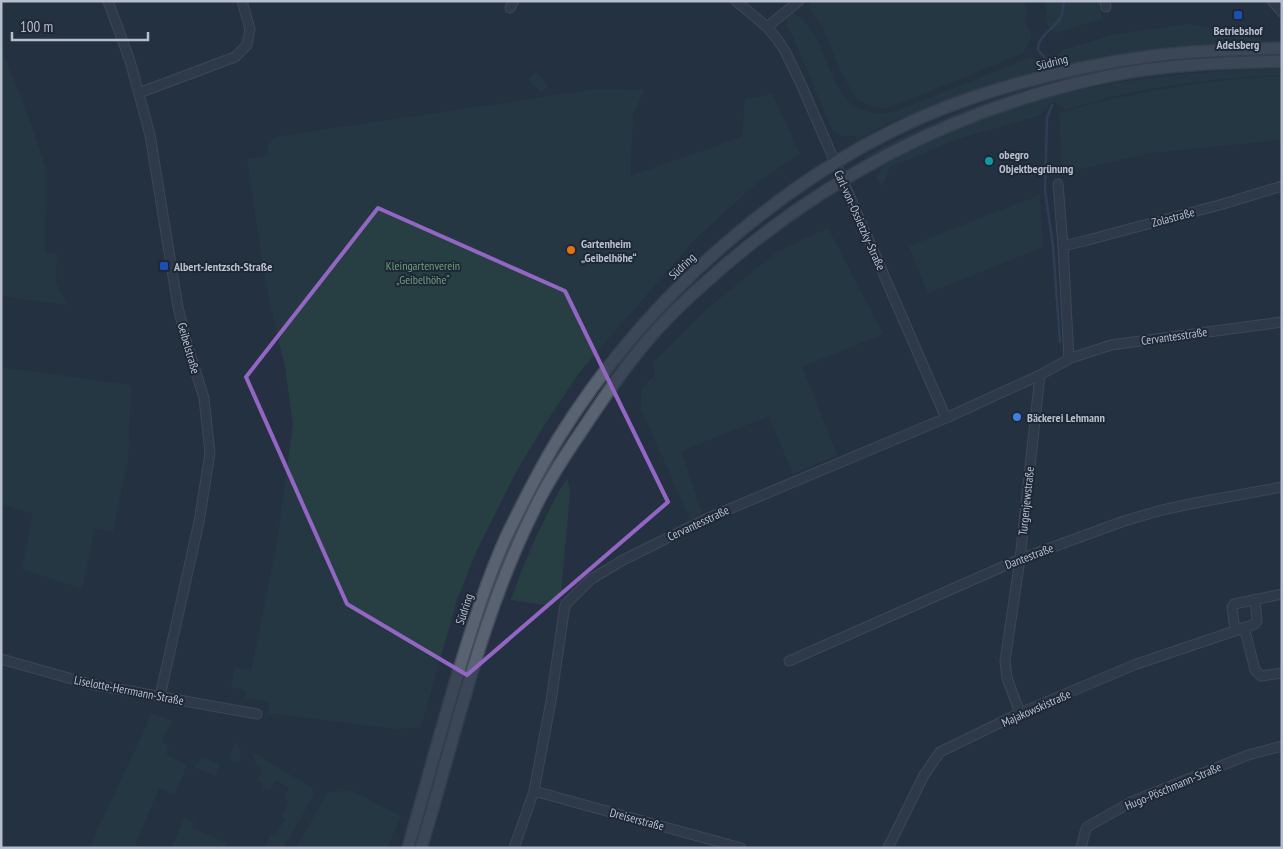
<svg xmlns="http://www.w3.org/2000/svg" width="1283" height="849" font-family="'PT Sans Narrow',sans-serif">
  <style>
    .green { fill: #273f43 }
    .lines { fill: none; stroke-linecap: round; stroke-linejoin: round }
    .stream { stroke: #3b4d6b; stroke-width: 2.5 }
    .minor-casing { stroke: #58616f; stroke-width: 11 }
    .major-casing { stroke: #434c5b; stroke-width: 14 }
    .minor { stroke: #3a4352; stroke-width: 9 }
    .major { stroke: #586271; stroke-width: 11 }
    .marked { fill: none; stroke: #9366c4; stroke-width: 4; stroke-linejoin: round }
    .transit-dot { fill: #1a4fb4; stroke: #1e2837; stroke-width: 2 }
    .culture-dot { fill: #0f9aa8; stroke: #1e2837; stroke-width: 2 }
    .food-dot { fill: #e8710a; stroke: #1e2837; stroke-width: 2 }
    .shop-dot { fill: #3f7fe0; stroke: #1e2837; stroke-width: 2 }
    .labels { text-anchor: middle; dominant-baseline: central; stroke-width: 4; stroke-linejoin: round; paint-order: stroke }
    .poi-label { font-size: 12px; font-weight: bold; fill: #b7becc; stroke: #1e2837; text-anchor: start }
    .street-label { font-size: 12px; fill: #b7becc; stroke: #1e2837 }
    .park-label { font-size: 12px; fill: #6d9d79; stroke: #1e2837 }
  </style>
  <rect width="100%" height="100%" fill="#253142"/>
  <!-- green -->
  <path class="green" d="M814 1H1025L1027 10 1024 19 1032 36 1023 53 899 104 884 108 871 106 858 101 842 74 823 28 808 6Z
    M1045 1H1100L1102 19 1056 33 1048 26Z
    M793 13C839 39 819 123 894 112L1031 57 1044 64 1052 63 1063 50 1115 34 1191 24 1277 43 1177 48 920 113 890 122 857 140 854 135C843 138 835 134 830 125L793 37 786 26 787 20Z
    M2 49 35 135 46 170 45 252 57 255 56 283 68 305 1 296Z
    M1282 53V56L1100 73 1060 82 993 103 952 119 911 137 866 160 864 157C942 115 1027 82 1115 67 1170 57 1226 55 1282 53Z
    M1282 69V75C1210 78 1135 87 1066 110L1057 103 1050 104 1041 115 957 139 890 167 882 187 877 178 882 166C926 143 974 121 1022 105 1106 79 1194 71 1282 69Z
    M536 72 548 86 541 92 528 79Z
    M1282 76V140L1151 153 1063 173 1059 113C1131 92 1207 80 1282 76Z
    M597 89 644 90 633 116 630 176 742 137 745 99 772 94 800 154 760 180 694 240 579 373 543 427 515 474 477 550 457 600 421 727 398 729 268 713 270 702 245 698 247 691 231 687 235 668 251 671 277 542 293 425 285 367 266 285 247 159 268 155V146L274 137Z
    M1040 195 1043 247 928 293 909 246Z
    M828 228 883 334 802 367 837 455 793 474 769 416 681 451 702 513 690 519 641 409 642 387 655 376 653 363 707 309 777 252Z
    M1 367 129 385 131 387 128 459 113 532 95 528 82 589 22 569 33 514 1 504Z
    M568 480 570 493 561 594 553 606 511 600C526 556 542 522 565 481Z
    M151 713 172 721 161 742 169 746 166 754 187 765 175 794 159 788 134 848H89L145 729Z
    M235 742 242 751 238 762 230 759Z
    M252 752 312 788 314 795 283 848 265 847 271 834 275 836 285 819 281 816 289 802 284 798 289 788 276 780 269 791 263 788V783L258 780 263 770 257 766Z
    M202 758 220 764 215 776 194 767Z
    M350 790 401 816 387 848H296L327 793Z
    M184 818 194 822 192 828 227 843 226 848H172Z"/>
  <g class="lines">
    <!-- stream -->
    <path class="stream" d="M1046 59 1038 50C1037 36 1054 29 1061 17 1063 13 1063 7 1064 1
      M1052 105 1047 118 1045 190 1053 246 1060 342"/>
    <defs>
      <path id="minor" d="M108 1 130 61 150 135 178 307 187 344 204 398 210 453 199 522 160 696
        M736 1 767 27 777 39 785 51 801 84 946 418
        M1105 1 1106 7
        M1272 1 1282 12
        M510 8 514 1
        M767 27 799 1
        M139 93 235 57 247 45 250 29 242 1
        M1058 184 1063 246 1069 359
        M1063 246 1088 240 1223 204 1282 186
        M1244 627 1255 670 1261 676 1282 673
        M1235 630 1232 607 1234 604 1282 594
        M1 659 90 684 257 714
        M789 661 1020 559 1124 521 1162 510 1200 502 1282 487
        M1020 713 1007 678 1005 661 1020 559 1040 375
        M534 791 741 848
        M514 848 534 791 551 701 565 605 590 580 623 560 708 518 946 418 1040 375 1071 358 1111 345 1282 322
        M888 848 924 775 940 752 1020 713 1134 665 1255 624 1257 621 1255 599
        M1081 848 1085 832 1087 827 1133 801 1248 755 1282 746"/>
      <path id="major" d="M408 848C426 785 443 722 462 660 475 618 488 577 506 537 522 504 539 470 558 439 650 290 807 153 974 97 1031 78 1092 64 1152 56 1195 50 1238 50 1282 48
        M421 848C456 734 481 615 535 508 549 479 567 452 585 426 606 394 628 362 654 333 675 309 699 288 723 267 836 170 964 106 1109 76 1166 64 1224 63 1282 61"/>
    </defs>
    <!-- minor casing -->
    <use href="#minor" class="minor-casing"/>
    <!-- major casing -->
    <use href="#major" class="major-casing"/>
    <!-- minor -->
    <use href="#minor" class="minor"/>
    <!-- major -->
    <use href="#major" class="major"/>
  </g>
  <!-- marked area -->
  <path d="M0 0H1283V849H0ZM378 208 565 291 668 502 467 675 347 604 246 377Z" fill="#253142" fill-opacity=".55" fill-rule="evenodd"/>
  <path class="marked" d="M378 208 565 291 668 502 467 675 347 604 246 377Z"/>
  <!-- markers -->
  <g class="transit-dot">
    <rect x="1233" y="10" width="10" height="10" rx="2.5"/>
    <rect x="159" y="261" width="10" height="10" rx="2.5"/>
  </g>
  <circle class="culture-dot" cx="989" cy="161" r="5"/>
  <circle class="food-dot" cx="571" cy="250" r="5"/>
  <circle class="shop-dot" cx="1017" cy="417" r="5"/>
  <g class="labels">
    <!-- poi labels -->
    <g class="poi-label">
      <text x="1238" y="30" text-anchor="middle">Betriebshof<tspan x="1238" dy="14">Adelsberg</tspan></text>
      <text x="999" y="154">obegro<tspan x="999" dy="14">Objektbegrünung</tspan></text>
      <text x="581" y="243">Gartenheim<tspan x="581" dy="14">„Geibelhöhe“</tspan></text>
      <text x="174" y="266">Albert-Jentzsch-Straße</text>
      <text x="1027" y="417">Bäckerei Lehmann</text>
    </g>
    <!-- street labels -->
    <g class="street-label">
      <text transform="translate(1052 62) rotate(-14)">Südring</text>
      <text transform="translate(1173 217) rotate(-15)">Zolastraße</text>
      <text transform="translate(860 220) rotate(66)">Carl-von-Ossietzky-Straße</text>
      <text transform="translate(682 266) rotate(-44)">Südring</text>
      <text transform="translate(1174 336) rotate(-8)">Cervantesstraße</text>
      <text transform="translate(189 348) rotate(74)">Geibelstraße</text>
      <text transform="translate(1026 501) rotate(-84)">Turgenjewstraße</text>
      <text transform="translate(698 523) rotate(-25)">Cervantesstraße</text>
      <text transform="translate(1029 556) rotate(-21)">Dantestraße</text>
      <text transform="translate(464 609) rotate(-72)">Südring</text>
      <text transform="translate(129 690) rotate(11)">Liselotte-Herrmann-Straße</text>
      <text transform="translate(1036 708) rotate(-24)">Majakowskistraße</text>
      <text transform="translate(1173 786) rotate(-23)">Hugo-Pöschmann-Straße</text>
      <text transform="translate(637 819) rotate(15)">Dreiserstraße</text>
    </g>
    <!-- park labels -->
    <g class="park-label">
      <text x="423" y="265">Kleingartenverein<tspan x="423" dy="14">„Geibelhöhe“</tspan></text>
    </g>
  </g>
  <!-- border -->
  <rect width="1283" height="849" fill="none" stroke="#b7becc" stroke-width="5"/>
  <!-- scale -->
  <path d="M12 32v8h136v-8" fill="none" stroke="#b7becc" stroke-width="2.5"/>
  <text x="20" y="32" font-size="15" fill="#b7becc" stroke="#1e2837" stroke-width="4" paint-order="stroke">100 m</text>
</svg>
